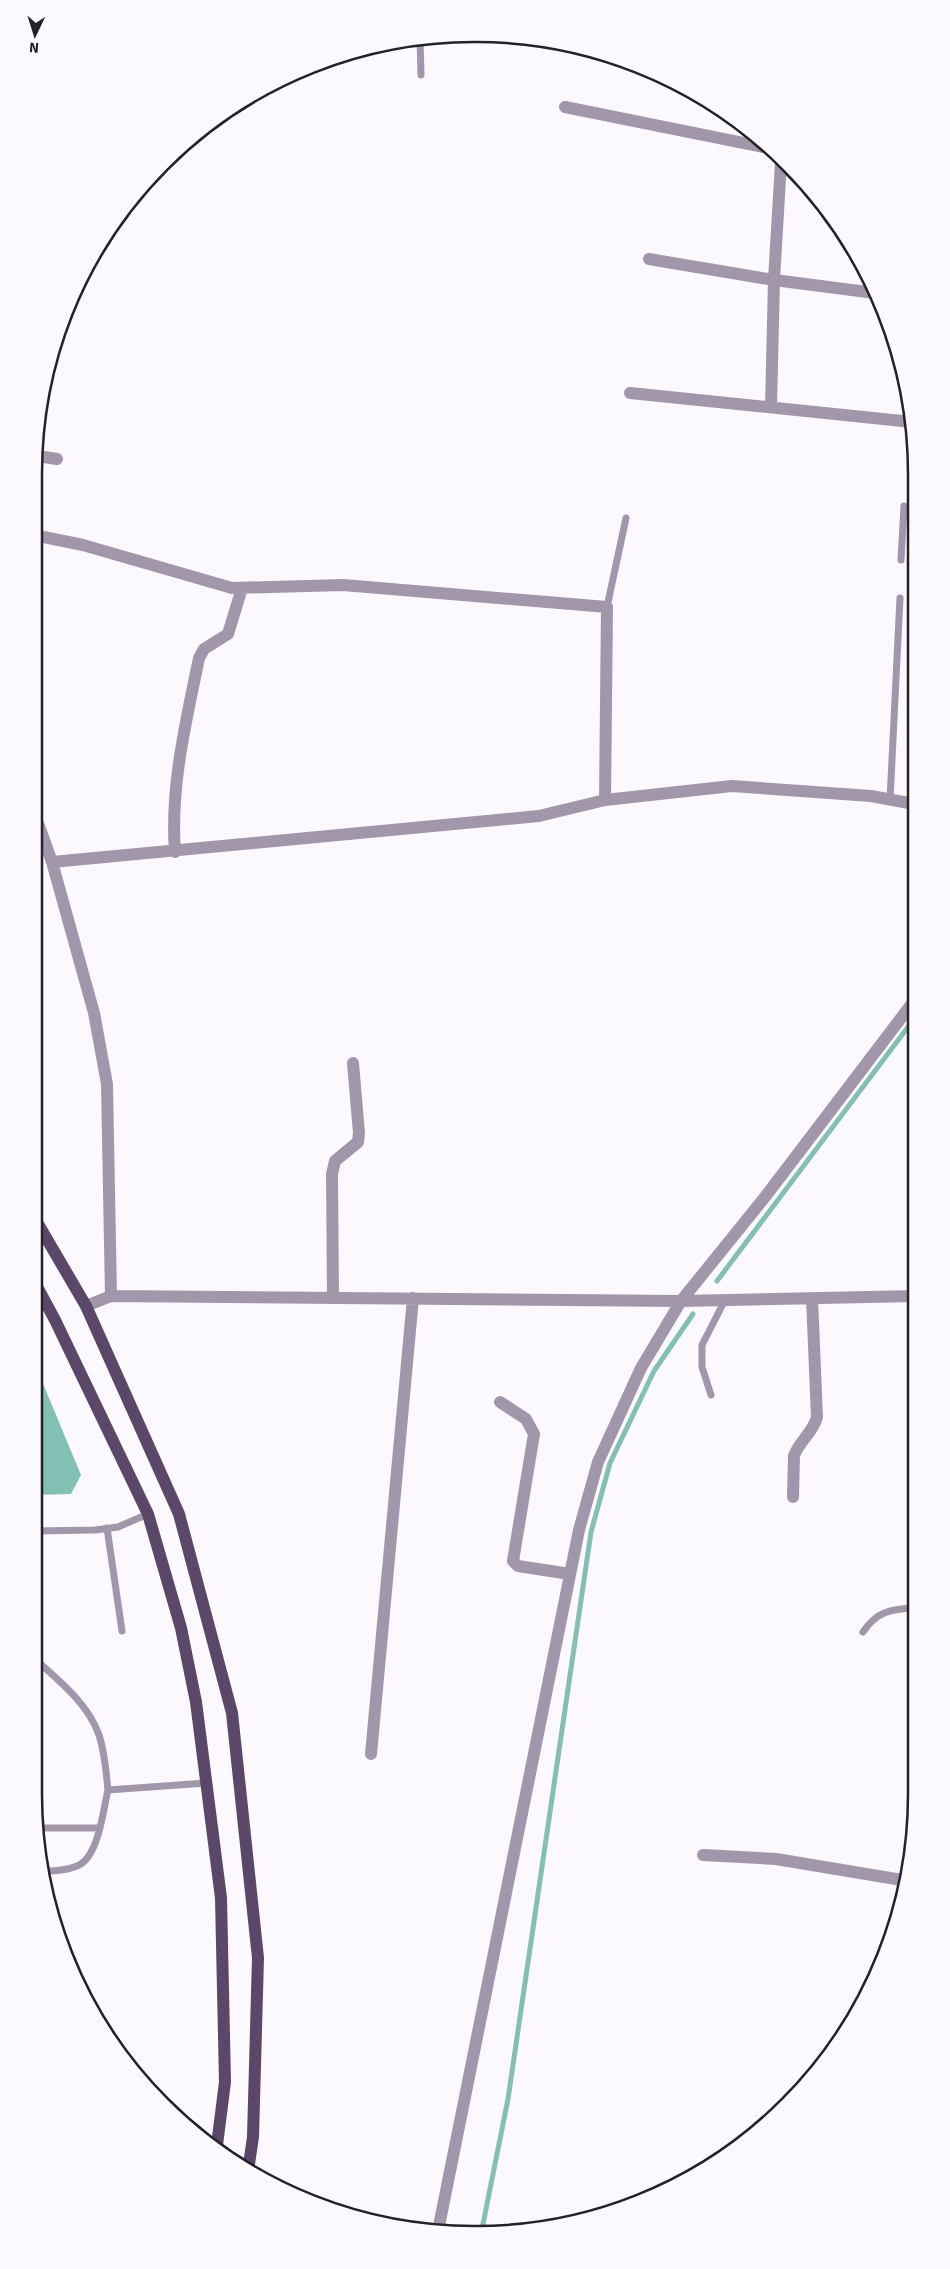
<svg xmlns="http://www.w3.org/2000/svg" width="950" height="2269" font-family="Signika,sans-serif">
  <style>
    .water { fill: #82c0b5 }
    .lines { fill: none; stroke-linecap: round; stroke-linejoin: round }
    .stream { stroke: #82c0b5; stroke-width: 5 }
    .lane { stroke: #a297aa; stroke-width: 7 }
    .street { stroke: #a297aa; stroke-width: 12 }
    .primary { stroke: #5b4868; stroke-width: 12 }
    .rim { fill: none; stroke: #252227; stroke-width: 2.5 }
  </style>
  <rect width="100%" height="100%" fill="#fbf8fe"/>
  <!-- water -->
  <path class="water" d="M34 1362 81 1475 71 1494 34 1495Z"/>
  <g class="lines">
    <!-- stream -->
    <path class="stream" d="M717 1281 914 1019
      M482 2229 508 2099 591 1532 610 1463 654 1371 693 1314"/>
    <!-- lane -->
    <path class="lane" d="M420 39 421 75
      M901 560 904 506
      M607 607 626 518
      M890 800 900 598
      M711 1395 702 1367V1345L725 1300
      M107 1528 122 1631
      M34 1531 95 1530 118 1527 148 1514
      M863 1632C877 1611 891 1609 916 1608
      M34 1658C58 1680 88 1703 99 1735 105 1753 106 1772 108 1790L206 1783
      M39 1828H99
      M46 1871C57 1871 67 1870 77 1866 99 1857 103 1810 108 1790"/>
    <!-- street -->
    <path class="street" d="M565 107 764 147
      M649 259 774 280 875 293
      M630 393 912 422
      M771 407 774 280 781 162
      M37 456 57 459
      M34 535 83 545 232 588 343 585 607 607 605 800
      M34 812 52 862 94 1013 107 1084 111 1296
      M175 852C170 787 186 722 199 658L204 649 228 634 242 588
      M52 862 539 816 605 800 732 786 871 796 914 804
      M333 1298 332 1174 335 1161 358 1142 359 1133 353 1063
      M86 1306 111 1296 681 1301 915 1296
      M500 1402 526 1419 534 1434 513 1561 518 1566 570 1574
      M793 1497 794 1456C799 1441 813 1433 817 1417L812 1298
      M371 1754 413 1298
      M703 1855 776 1859 902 1880
      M326 2209 334 2212
      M438 2231 579 1530 598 1462 641 1368 681 1301 765 1197 914 1001"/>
    <!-- primary -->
    <path class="primary" d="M34 1217 86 1306 179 1514 232 1713 258 1958 253 2137 248 2171
      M34 1281 55 1320 148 1514 181 1628 196 1702 221 1898 225 2082 217 2145"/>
  </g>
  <!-- crop -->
  <path d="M0 0H950V2269H0ZM474 42H476A432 432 0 0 1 908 474V1794A432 432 0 0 1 476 2226H474A432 432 0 0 1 42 1794V474A432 432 0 0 1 474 42Z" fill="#fbf8fe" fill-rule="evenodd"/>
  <path class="rim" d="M474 42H476A432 432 0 0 1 908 474V1794A432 432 0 0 1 476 2226H474A432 432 0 0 1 42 1794V474A432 432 0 0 1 474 42Z"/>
  <!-- north arrow -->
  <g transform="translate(35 35) rotate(184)" stroke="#fbf8fe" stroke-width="4" paint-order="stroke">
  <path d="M0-4L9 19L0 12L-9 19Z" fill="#252227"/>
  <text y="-8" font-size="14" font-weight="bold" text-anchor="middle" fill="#252227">N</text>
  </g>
</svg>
